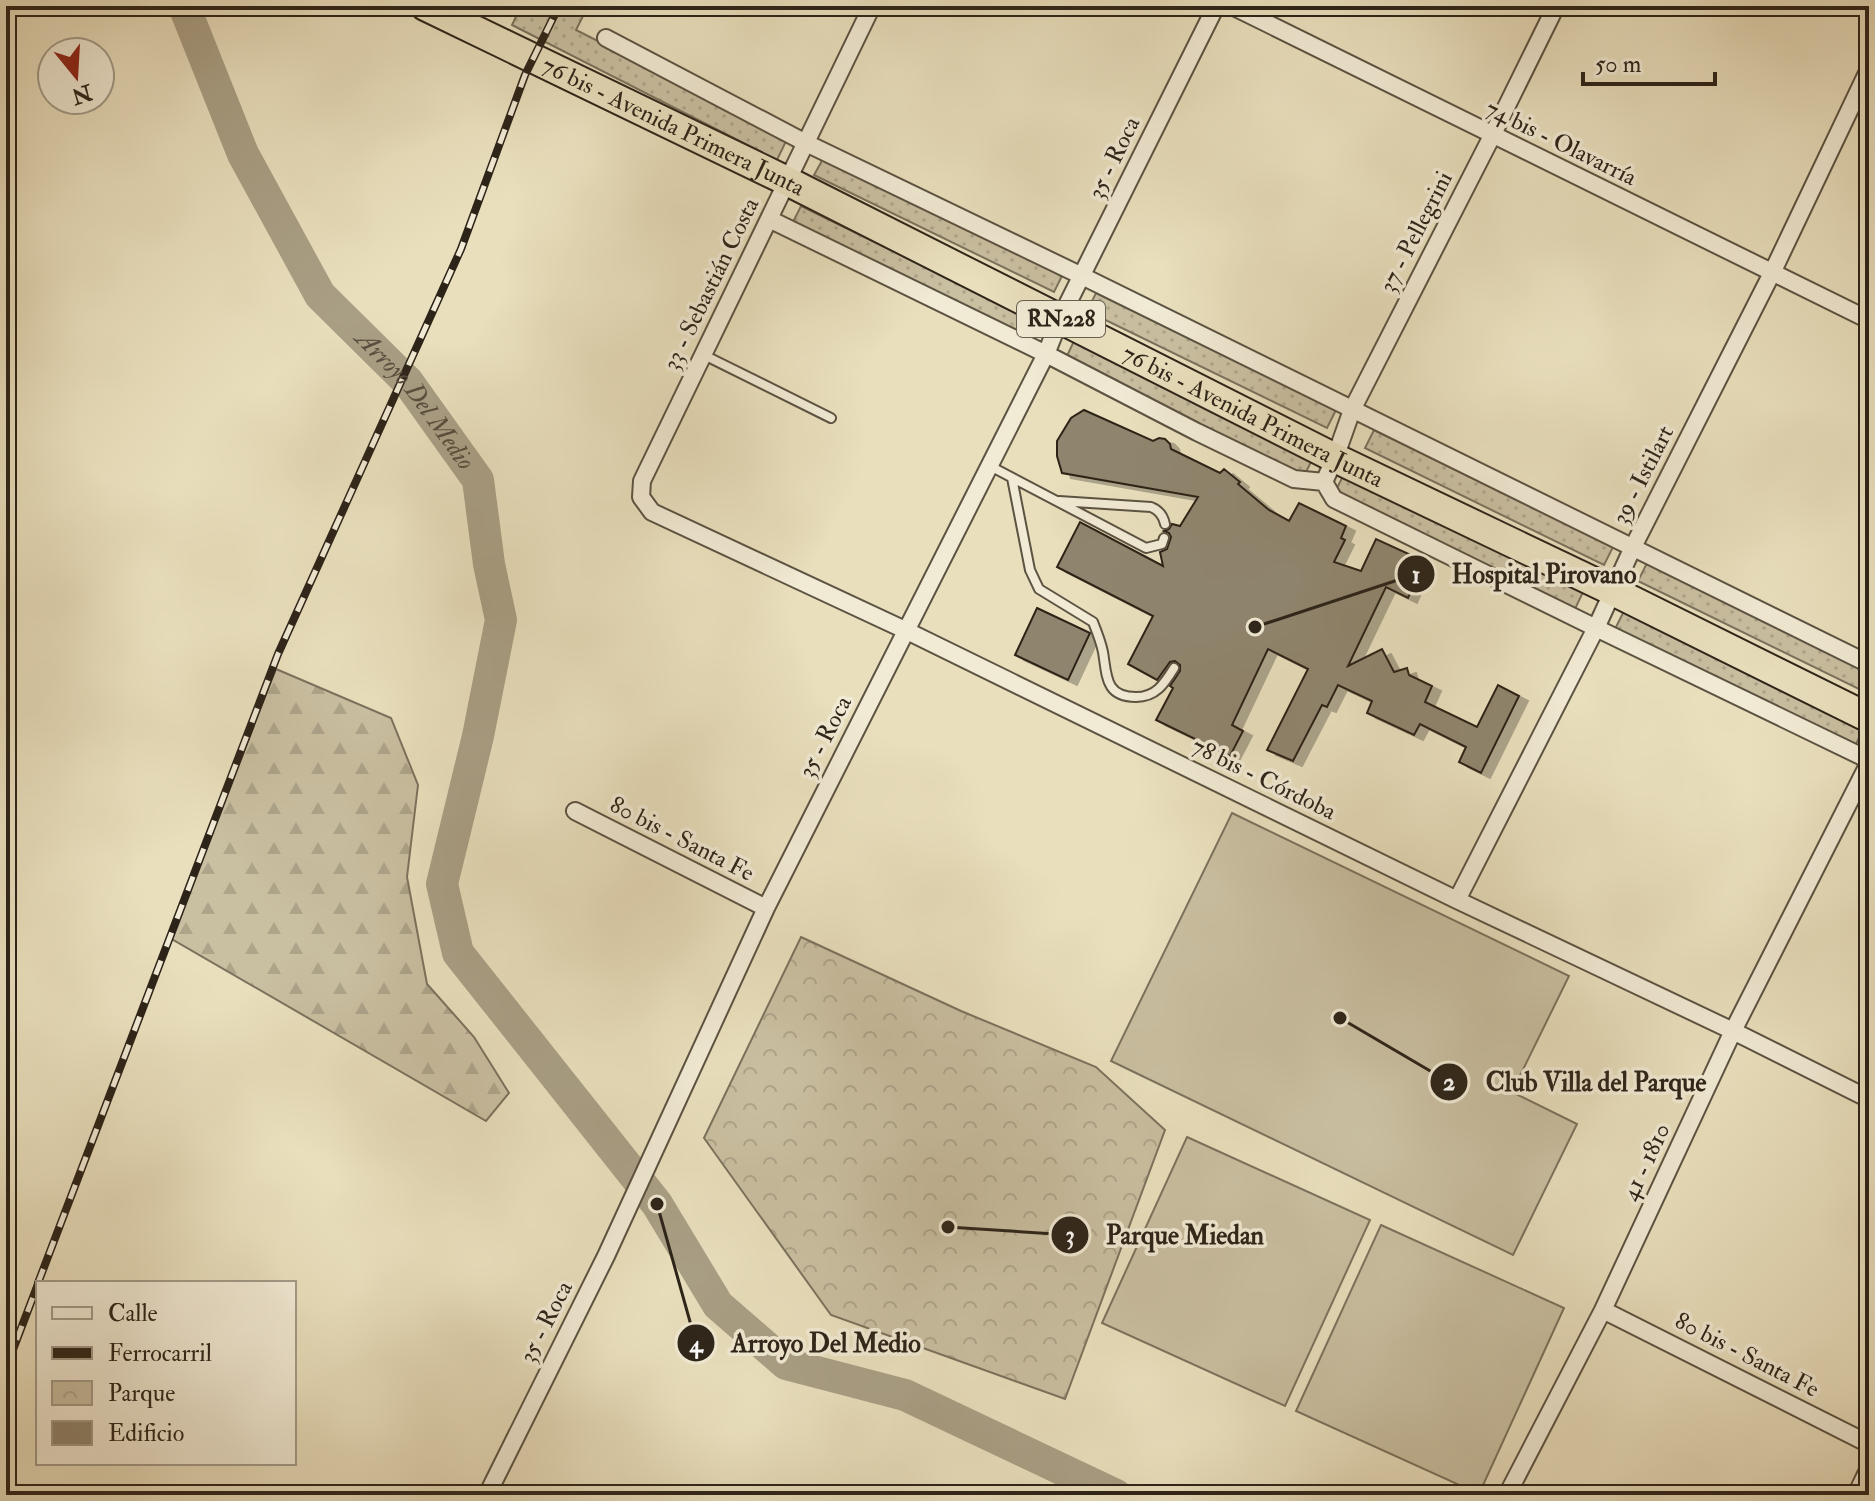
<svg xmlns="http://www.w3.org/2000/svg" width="1875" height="1501" font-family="'IM FELL Double Pica',serif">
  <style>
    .grass { fill: url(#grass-dots); stroke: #7b725d; stroke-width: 2 }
    .forest { fill: url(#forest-firs); stroke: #7b725d; stroke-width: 2 }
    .park { fill: url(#park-crowns); stroke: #7b725d; stroke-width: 2 }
    .pitch { fill: #c9bfa1; stroke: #7b725d; stroke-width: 2 }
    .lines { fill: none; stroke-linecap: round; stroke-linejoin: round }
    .river { stroke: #a99f85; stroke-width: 32 }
    .building { fill: #8f856e; stroke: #2d2419; stroke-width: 2; filter: url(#shadow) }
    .service-casing { stroke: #5c5342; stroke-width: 12 }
    .minor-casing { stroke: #5c5342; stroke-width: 20 }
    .trunk-casing { stroke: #2d2419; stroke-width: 32 }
    .service { stroke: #f1ead4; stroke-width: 8 }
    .minor { stroke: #f1ead4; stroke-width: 16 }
    .trunk { stroke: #e9dfbd; stroke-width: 28 }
    .rail-casing { stroke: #2d2419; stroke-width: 8 }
    .rail { stroke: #f1ead4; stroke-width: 5; stroke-dasharray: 15; stroke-linecap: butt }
    .labels { text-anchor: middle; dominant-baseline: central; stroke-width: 7; stroke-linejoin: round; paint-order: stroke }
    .shield { fill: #f1ead4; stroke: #685f51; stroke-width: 2 }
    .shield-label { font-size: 22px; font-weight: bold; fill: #2d2419 }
    .street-label { font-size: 24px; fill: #2d2419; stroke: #f1ead4 }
    .water-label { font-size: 26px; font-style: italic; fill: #584f3f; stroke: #f1ead4 }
    .leader { fill: none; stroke: #2d2419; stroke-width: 3 }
    .callout-dot { fill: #2d2419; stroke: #f1ead4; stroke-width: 3 }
    .mark-label { font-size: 24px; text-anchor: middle; font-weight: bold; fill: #fff }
    .callout-label { font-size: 26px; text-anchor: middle; font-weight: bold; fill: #2d2419; stroke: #f1ead4; stroke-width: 7; stroke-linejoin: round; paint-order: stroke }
  </style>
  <defs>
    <pattern id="grass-dots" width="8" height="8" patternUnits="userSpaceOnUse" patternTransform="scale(2)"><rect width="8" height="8" fill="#c9bfa1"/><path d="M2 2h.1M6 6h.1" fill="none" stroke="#ada48a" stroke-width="1.8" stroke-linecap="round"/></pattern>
    <pattern id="forest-firs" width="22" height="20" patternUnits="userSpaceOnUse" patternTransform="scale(2)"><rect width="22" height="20" fill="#c9bfa1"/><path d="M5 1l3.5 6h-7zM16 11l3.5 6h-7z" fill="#ada48a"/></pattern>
    <pattern id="park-crowns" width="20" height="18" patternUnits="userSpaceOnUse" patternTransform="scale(2)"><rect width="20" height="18" fill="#c9bfa1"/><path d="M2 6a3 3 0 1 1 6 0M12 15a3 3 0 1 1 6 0" fill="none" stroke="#ada48a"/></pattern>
    <filter id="shadow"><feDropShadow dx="9" dy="5" stdDeviation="0" flood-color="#0004"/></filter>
  </defs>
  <rect width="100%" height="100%" fill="#e9dfbd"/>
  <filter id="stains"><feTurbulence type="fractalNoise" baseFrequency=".0025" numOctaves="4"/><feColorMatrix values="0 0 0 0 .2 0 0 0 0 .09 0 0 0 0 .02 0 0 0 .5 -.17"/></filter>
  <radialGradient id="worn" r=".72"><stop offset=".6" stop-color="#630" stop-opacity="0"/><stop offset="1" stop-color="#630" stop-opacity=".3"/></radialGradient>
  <!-- grass -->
  <path class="grass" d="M521 6H588L576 30 788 137 777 160 512 25Z
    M824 157 1063 274 1054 292 814 175Z
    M801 206 1040 323 1031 341 792 224Z
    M1096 293 1336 410 1327 428 1087 311Z
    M1074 341 1313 458 1304 476 1065 360Z
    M1374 430 1613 547 1604 565 1365 448Z
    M1344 474 1584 590 1575 609 1335 492Z
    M1647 563 1869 671V694L1638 581Z
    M1624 611 1864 728 1855 746 1615 629Z"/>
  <!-- forest -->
  <path class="forest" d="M276 669 391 718 418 785 407 877 427 984 474 1037 509 1093 486 1121 170 938Z"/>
  <!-- park -->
  <path class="park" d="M801 937 961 1011 1096 1067 1165 1130 1065 1399 831 1315 704 1138Z"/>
  <!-- pitch -->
  <path class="pitch" d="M1232 813 1569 976 1512 1092 1577 1124 1513 1255 1111 1061Z
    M1187 1137 1370 1220 1285 1406 1102 1323Z
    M1381 1225 1564 1308 1479 1494 1296 1411Z"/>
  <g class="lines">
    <!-- river -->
    <path class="river" id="s1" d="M184 6 243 154 320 295 408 382 478 480 489 564 501 620 478 736 442 884 458 953 657 1204 718 1305 786 1364 905 1395 1116 1495"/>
  </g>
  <!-- building -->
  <path class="building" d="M1084 410 1153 441 1159 438 1165 439 1170 444 1171 449 1220 473 1224 469 1240 482 1238 484 1269 510 1289 521 1299 503 1346 526 1341 538 1345 540 1334 562 1361 571 1376 539 1424 561 1408 598 1386 587 1348 666 1382 649 1394 672 1407 668 1409 675 1432 686 1425 702 1477 727 1498 685 1519 696 1481 773 1459 762 1466 747 1420 724 1414 735 1367 713 1372 701 1338 685 1327 707 1322 705 1293 761 1267 750 1308 669 1268 649 1232 725 1243 731 1230 756 1156 720 1173 688 1170 686 1180 671V665L1175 661 1170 662 1157 680 1128 664 1153 616 1057 567 1080 522 1163 566 1160 552 1167 549 1171 537 1169 533 1164 531 1169 529 1172 524 1180 526 1198 497 1062 473 1057 456V441L1071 418Z
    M1037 608 1090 633 1068 680 1015 655Z"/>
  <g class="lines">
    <defs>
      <path id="service" d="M704 355 831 418
        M990 466 1146 548 1162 544 1164 538
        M1012 478 1030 570 1039 589 1093 622C1097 632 1101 642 1103 652 1107 676 1105 697 1136 697 1156 697 1164 684 1174 668
        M1059 501 1151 507C1159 510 1163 515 1165 524"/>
      <path id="minor" d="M872 6 642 481 641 497 652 512 905 630 1457 900 1733 1031 1869 1099
        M1232 6 1869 320
        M606 38 806 143 1082 276 1869 664
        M769 219 1046 354 1197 432 1294 479 1324 482
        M1324 482 1334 499 1596 628 1869 760
        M1324 482 1335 458 1352 410 1492 136 1556 6
        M575 811 766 908
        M1457 900 1596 628 1633 547 1772 273 1869 69
        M1603 1310 1869 1444
        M487 1495 606 1256 766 908 1046 354 1060 319 1216 6
        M1507 1495 1603 1310 1733 1031 1869 763
        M1856 1495 1869 1468"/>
      <g id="trunk">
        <path id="s2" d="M425 6 787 181 1335 458 1613 591 1869 718"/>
      </g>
    </defs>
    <!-- service casing -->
    <use href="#service" class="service-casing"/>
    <!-- minor casing -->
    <use href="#minor" class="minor-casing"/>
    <!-- trunk casing -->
    <use href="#trunk" class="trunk-casing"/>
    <!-- service -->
    <use href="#service" class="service"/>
    <!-- minor -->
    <use href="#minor" class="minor"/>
    <!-- trunk -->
    <use href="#trunk" class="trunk"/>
    <defs>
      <path id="rail" d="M38 1283 278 654 461 249 525 75 559 6
        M6 1368 38 1284"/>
    </defs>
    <!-- rail casing -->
    <use href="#rail" class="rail-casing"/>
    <!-- rail -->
    <use href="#rail" class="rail"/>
  </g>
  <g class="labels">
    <!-- shield labels -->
    <rect class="shield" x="1017" y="301" width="88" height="36" rx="6"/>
    <g class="shield-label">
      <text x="1061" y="319">RN228</text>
    </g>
    <!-- street labels -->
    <g class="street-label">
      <text stroke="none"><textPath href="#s2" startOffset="276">76 bis - Avenida Primera Junta</textPath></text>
      <text transform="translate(1561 143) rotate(26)">74 bis - Olavarría</text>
      <text transform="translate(1114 158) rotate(-64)">35 - Roca</text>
      <text transform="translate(1416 232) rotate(-63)">37 - Pellegrini</text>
      <text transform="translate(711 284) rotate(-64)">33 - Sebastián Costa</text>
      <text stroke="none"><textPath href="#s2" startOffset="924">76 bis - Avenida Primera Junta</textPath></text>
      <text transform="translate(1643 475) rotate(-63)">39 - Istilart</text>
      <text transform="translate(825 737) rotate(-63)">35 - Roca</text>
      <text transform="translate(1264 779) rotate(26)">78 bis - Córdoba</text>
      <text transform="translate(682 839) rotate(27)">80 bis - Santa Fe</text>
      <text transform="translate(1646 1162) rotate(-65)">41 - 1810</text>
      <text transform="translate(546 1322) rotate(-63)">35 - Roca</text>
      <text transform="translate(1747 1355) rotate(27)">80 bis - Santa Fe</text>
    </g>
    <!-- water labels -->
    <g class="water-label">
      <text stroke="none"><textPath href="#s1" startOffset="462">Arroyo Del Medio</textPath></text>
    </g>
  </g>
  <!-- callouts -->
  <path class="leader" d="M1255 627L1416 574M1340 1018L1449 1082M948 1227L1070 1235M657 1204L696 1343"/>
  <g class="callout-dot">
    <circle cx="1255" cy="627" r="8"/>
    <circle cx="1340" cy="1018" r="8"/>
    <circle cx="948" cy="1227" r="8"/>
    <circle cx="657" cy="1204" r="8"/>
    <circle cx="1416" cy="574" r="20"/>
    <circle cx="1449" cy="1082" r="20"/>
    <circle cx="1070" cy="1235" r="20"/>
    <circle cx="696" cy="1343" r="20"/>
  </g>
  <g class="mark-label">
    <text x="1416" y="583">1</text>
    <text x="1449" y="1090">2</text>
    <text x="1070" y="1243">3</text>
    <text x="696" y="1352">4</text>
  </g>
  <g class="callout-label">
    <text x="1544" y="583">Hospital Pirovano</text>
    <text x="1596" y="1091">Club Villa del Parque</text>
    <text x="1185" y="1244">Parque Miedan</text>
    <text x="826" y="1352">Arroyo Del Medio</text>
  </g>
  <!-- margin -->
  <rect width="1875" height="1501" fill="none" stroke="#e9dfbd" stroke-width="32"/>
  <rect x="8" y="8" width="1859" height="1485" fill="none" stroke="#2d2419" stroke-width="4"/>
  <rect x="16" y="16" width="1843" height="1469" fill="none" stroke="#2d2419" stroke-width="2"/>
  <!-- legend -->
  <rect x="36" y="1281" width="260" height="184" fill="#f1ead4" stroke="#a39b89" stroke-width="2"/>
  <rect x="52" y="1307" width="40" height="12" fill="#f1ead4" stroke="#a39b89" stroke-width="2"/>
  <text x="108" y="1321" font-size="24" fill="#2d2419">Calle</text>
  <rect x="52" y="1347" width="40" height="12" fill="#2d2419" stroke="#a39b89" stroke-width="2"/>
  <text x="108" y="1361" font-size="24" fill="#2d2419">Ferrocarril</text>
  <rect x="52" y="1381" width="40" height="24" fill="url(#park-crowns)" stroke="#a39b89" stroke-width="2"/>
  <text x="108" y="1401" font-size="24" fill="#2d2419">Parque</text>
  <rect x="52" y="1421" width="40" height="24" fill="#8f856e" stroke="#a39b89" stroke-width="2"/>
  <text x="108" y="1441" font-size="24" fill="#2d2419">Edificio</text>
  <!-- north arrow -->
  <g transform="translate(76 76) rotate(162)"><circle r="38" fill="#f1ead4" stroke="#a39b89" stroke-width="2"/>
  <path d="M0-6L14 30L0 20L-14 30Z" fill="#8f2418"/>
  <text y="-12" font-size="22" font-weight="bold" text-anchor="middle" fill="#2d2419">N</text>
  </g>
  <!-- scale -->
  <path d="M1583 72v12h132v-12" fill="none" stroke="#2d2419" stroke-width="4"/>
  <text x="1595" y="72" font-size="24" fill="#2d2419" stroke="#f1ead4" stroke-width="6" paint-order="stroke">50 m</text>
  <rect width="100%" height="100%" filter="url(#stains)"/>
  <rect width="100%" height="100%" fill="url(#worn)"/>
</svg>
